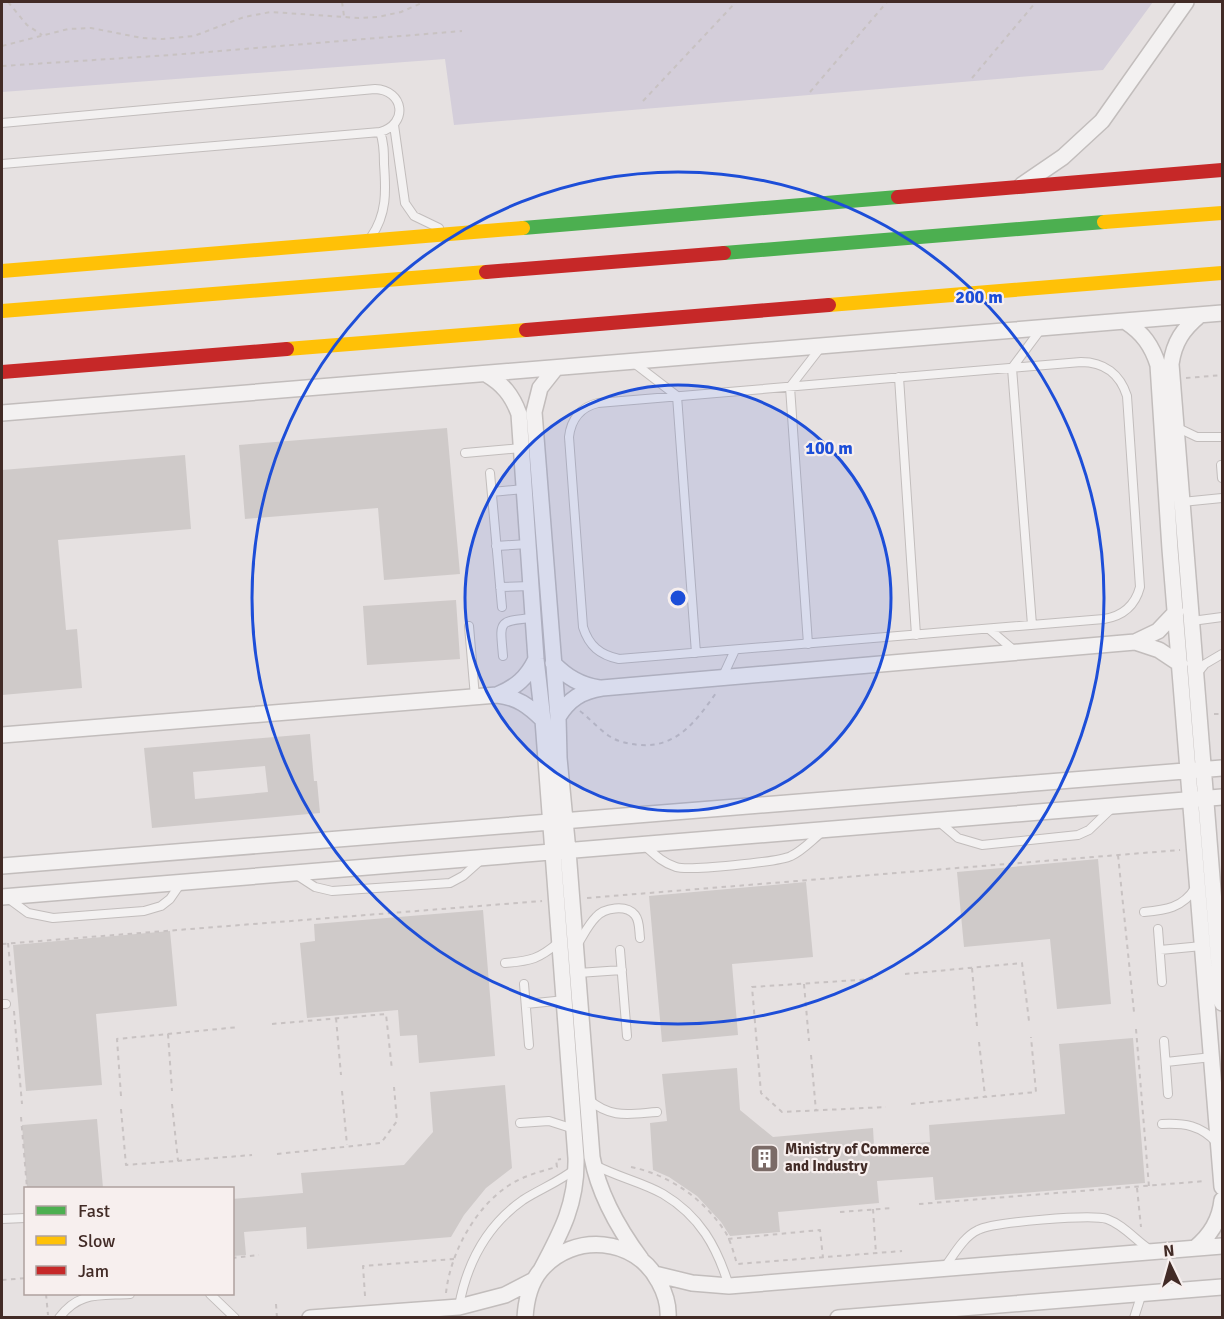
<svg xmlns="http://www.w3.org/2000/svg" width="1224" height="1319" font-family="Signika,sans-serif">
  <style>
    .park { fill: #d4ceda }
    .building { fill: #cfcac9; fill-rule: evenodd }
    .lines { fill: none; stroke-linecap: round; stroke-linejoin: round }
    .lane-casing { stroke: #c2bdbc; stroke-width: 10 }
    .street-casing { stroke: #c2bdbc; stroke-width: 18 }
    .path { stroke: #c8c2c2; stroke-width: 2; stroke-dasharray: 4.5 4.5; stroke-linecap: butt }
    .lane { stroke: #f3f1f1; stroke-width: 8 }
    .street { stroke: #f3f1f1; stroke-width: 15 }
    .fast { stroke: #4caf50; stroke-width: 14 }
    .slow { stroke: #ffc107; stroke-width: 14 }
    .jam { stroke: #c62828; stroke-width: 14 }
    .ring { fill: none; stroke: #1d4ed8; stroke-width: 3 }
    .labels { text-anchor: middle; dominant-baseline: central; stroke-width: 4.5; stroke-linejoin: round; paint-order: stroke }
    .poi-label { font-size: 15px; font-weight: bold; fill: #422b26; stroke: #f7efee; text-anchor: start }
    .centre { fill: #1d4ed8; stroke: #f7efee; stroke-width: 3 }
    .ring-label { font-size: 18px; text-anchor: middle; font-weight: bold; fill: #1d4ed8; stroke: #f7efee; stroke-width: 4.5; stroke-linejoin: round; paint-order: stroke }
  </style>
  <rect width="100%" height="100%" fill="#e6e1e1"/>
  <!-- park -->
  <path class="park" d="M2 2H1153L1103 70 454 125 445 59 2 92Z"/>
  <!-- building -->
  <path class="building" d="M447 428 460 574 384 580 378 508 245 519 239 445Z
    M185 455 191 529 58 540 66 630 77 629 82 688 2 695V470Z
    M456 600 460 659 367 665 363 606Z
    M310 734 314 781H317L320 813 152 828 144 748ZM265 766 268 792 195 799 193 772Z
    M1098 859 1111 1004 1057 1009 1050 939 964 947 957 872Z
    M806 882 813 957 732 964 738 1035 662 1042 649 896Z
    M483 910 495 1056 419 1063 417 1035 400 1036 398 1010 307 1018 300 943 315 941 314 924Z
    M170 931 177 1006 96 1014 102 1085 26 1091 13 945Z
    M1133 1038 1145 1183 935 1200 933 1177 877 1181 879 1203 778 1212 780 1232 730 1236 721 1222 697 1196 669 1177 653 1170 650 1123 667 1121 662 1074 737 1068 740 1110 773 1137 873 1128 874 1146 930 1142 929 1125 1065 1114 1059 1044Z
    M505 1085 512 1168 486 1188 464 1215 451 1237 307 1249 306 1227 244 1232 246 1255 232 1256V1199L303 1193 301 1173 404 1165 433 1132 430 1092Z
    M97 1119 103 1188H27L22 1125Z"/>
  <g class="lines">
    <defs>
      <path id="lane" d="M2 123 375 89C404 90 409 124 380 132L2 164
        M394 125 405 203 414 216 439 228
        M371 237C387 214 386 191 384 164 384 153 384 142 380 132
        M1081 362C1104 362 1120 374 1127 396L1140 587C1135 606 1123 616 1104 619L619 659C600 655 589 646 583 627L569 437C571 419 581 407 598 403Z
        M634 363 677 396 696 653
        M899 377 916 635
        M1176 427 1197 437H1222
        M465 453 521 448
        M1221 465 1222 478
        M490 473 502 607
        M492 492 524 489
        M1182 502 1222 498
        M496 546 528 544
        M500 587 531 586
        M1192 621 1222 617
        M1032 625 1012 368 1041 329
        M469 626 475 697
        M989 629 1016 652
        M808 644 790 387 821 347
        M503 656C500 621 497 621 533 618
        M1196 675 1205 664 1222 654
        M722 678 735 650
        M938 821 958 838 982 845 1078 835 1089 830 1112 808
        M645 846C655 855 663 863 676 867 688 871 779 862 791 856 802 851 811 841 821 833
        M298 876 315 887 332 891 450 883 463 876 481 860
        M9 899 28 913 53 918 144 911 161 906 170 899 181 883
        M1144 912C1165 910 1183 908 1195 888
        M1158 929 1162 982
        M577 945C583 936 588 925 596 917 604 908 626 904 635 915 640 921 639 931 640 938
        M620 950 627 1036
        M1160 950 1202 946
        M505 963C531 961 539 959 559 942
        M578 973 622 970
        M524 984 529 1045
        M2 1004H6
        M526 1004 565 1000
        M1164 1041 1168 1094
        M1166 1062 1212 1057
        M588 1099C611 1119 629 1114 657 1112
        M520 1123 549 1121 574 1129
        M1162 1124C1184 1123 1201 1125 1217 1143
        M595 1165C617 1177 642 1182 663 1194 700 1216 717 1247 729 1286
        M2 1219 25 1218
        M944 1268C954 1255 963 1237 978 1230 992 1222 1092 1214 1107 1219 1124 1225 1135 1240 1149 1249
        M210 1294 235 1318
        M459 1306C467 1263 486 1226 523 1200 540 1189 559 1182 575 1169
        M59 1318C79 1291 100 1296 130 1294
        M1134 1318 1142 1293"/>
      <path id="street" d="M1022 185 1063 157 1102 121 1186 2
        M1200 315C1183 329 1174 342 1171 364L1222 1003
        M1126 322C1143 333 1152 346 1158 365L1170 549 1222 1187
        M555 369 540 388 534 412 558 717 559 758 568 851 592 1157C599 1195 618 1228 641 1259
        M486 374C503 384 512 395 519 414L536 659 543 720 576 1158C577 1203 562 1231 541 1270
        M2 413 1222 313
        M1135 642 1159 650 1180 664
        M553 663C567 677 580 685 599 688
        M497 695C516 687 527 678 536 659
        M558 717C569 699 582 691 602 688L1135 642 1158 631 1176 612
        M2 735 497 695C517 697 529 706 543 720
        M2 866 1222 768
        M2 897 1222 797
        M1195 1248C1211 1235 1220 1220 1222 1200
        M655 1274 692 1283 729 1286 1222 1246
        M310 1318 459 1307 505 1295 534 1280
        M525 1318C526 1300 530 1283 541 1270 573 1232 636 1237 659 1282 665 1293 669 1305 668 1318
        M838 1318 1222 1287"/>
    </defs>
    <!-- lane casing -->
    <use href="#lane" class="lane-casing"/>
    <!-- street casing -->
    <use href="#street" class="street-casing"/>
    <!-- path -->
    <path class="path" d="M8 2 27 25 42 35
      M342 2 344 16
      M2 46 68 29 91 28 142 38 163 39 194 36 244 17 271 12 359 18 378 17 401 12 424 2
      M2 66 171 55 462 31
      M972 78 1036 2
      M810 92 887 2
      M643 101 736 2
      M1186 378 1222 375
      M580 711C590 719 599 729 609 736 618 742 629 744 640 745 677 748 697 720 716 693
      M1214 714H1222
      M1118 855 1134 1012
      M587 898 1180 850
      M8 943 13 996
      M2 944 542 901
      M972 968 977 1026
      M905 974 1022 963 1029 1021
      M873 979 752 987 761 1093 782 1112 886 1107
      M804 984 809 1041
      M14 1011 22 1104
      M336 1018 341 1075
      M272 1024 386 1014 392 1070
      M1136 1029 1149 1187
      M168 1034 172 1091
      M979 1042 985 1096
      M811 1055 816 1111
      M342 1091 347 1145
      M121 1096 117 1039 239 1027
      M172 1104 178 1161
      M911 1104 1036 1092 1031 1037
      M121 1109 126 1165 252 1155
      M21 1117 27 1188
      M277 1154 381 1143 397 1121 394 1087
      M631 1167C670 1175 704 1199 726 1233 731 1242 734 1254 737 1264L902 1251
      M1137 1188 1141 1227
      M919 1204 1206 1181
      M873 1209 876 1254
      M840 1212 893 1208
      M728 1239 820 1230 823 1258
      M232 1258 259 1255
      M2 1280 26 1278
      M446 1293C450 1256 471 1215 501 1191 517 1178 537 1172 557 1167L556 1160 561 1159
      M46 1294 48 1315
      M365 1296 363 1266 454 1259
      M276 1304 277 1318"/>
    <!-- lane -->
    <use href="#lane" class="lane"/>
    <!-- street -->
    <use href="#street" class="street"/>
    <!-- fast -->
    <path class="fast" d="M523 228 898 197
      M724 253 1104 222"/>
    <!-- slow -->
    <path class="slow" d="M1104 222 1222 213
      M2 271 523 228
      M829 305 1222 273
      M2 311 486 272
      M287 349 526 330"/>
    <!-- jam -->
    <path class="jam" d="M898 197 1222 170
      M486 272 724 253
      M526 330 829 305
      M2 372 287 349"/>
  </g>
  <!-- distance rings -->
  <circle cx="678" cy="598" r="213" fill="#1d4ed8" fill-opacity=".12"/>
  <g class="ring">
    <circle cx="678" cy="598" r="213"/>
    <circle cx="678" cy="598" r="426"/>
  </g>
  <!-- icons -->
  <defs>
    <symbol id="building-square" viewBox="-11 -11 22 22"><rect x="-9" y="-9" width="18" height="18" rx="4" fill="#7b6b67" stroke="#f7efee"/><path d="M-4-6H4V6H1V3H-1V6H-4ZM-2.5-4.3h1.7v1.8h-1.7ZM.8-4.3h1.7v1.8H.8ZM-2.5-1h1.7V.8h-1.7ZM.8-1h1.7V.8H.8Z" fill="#fff"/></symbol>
  </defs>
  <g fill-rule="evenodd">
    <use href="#building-square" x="748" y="1142" width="33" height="33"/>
  </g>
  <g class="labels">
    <!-- poi labels -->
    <g class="poi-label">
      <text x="785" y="1149">Ministry of Commerce<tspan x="785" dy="17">and Industry</tspan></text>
    </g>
  </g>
  <circle cx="678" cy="598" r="9" class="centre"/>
  <g class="ring-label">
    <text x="979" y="303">200 m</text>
    <text x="829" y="454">100 m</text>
  </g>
  <!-- border -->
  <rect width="1224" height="1319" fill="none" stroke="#422b26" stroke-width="6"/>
  <!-- legend -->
  <rect x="24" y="1187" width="210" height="108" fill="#f7efee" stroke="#afa19e" stroke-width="1.5"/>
  <rect x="36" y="1206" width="30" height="9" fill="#4caf50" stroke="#afa19e" stroke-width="1.5"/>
  <text x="78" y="1217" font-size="18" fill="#422b26">Fast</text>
  <rect x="36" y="1236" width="30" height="9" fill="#ffc107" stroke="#afa19e" stroke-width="1.5"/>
  <text x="78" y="1247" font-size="18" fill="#422b26">Slow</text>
  <rect x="36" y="1266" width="30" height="9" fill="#c62828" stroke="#afa19e" stroke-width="1.5"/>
  <text x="78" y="1277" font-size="18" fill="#422b26">Jam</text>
  <!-- north arrow -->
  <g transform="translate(1170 1265) rotate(355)" stroke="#f7efee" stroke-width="4.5" paint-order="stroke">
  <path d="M0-4.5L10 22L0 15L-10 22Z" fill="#422b26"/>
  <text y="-9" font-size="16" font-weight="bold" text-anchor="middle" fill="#422b26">N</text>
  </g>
</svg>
